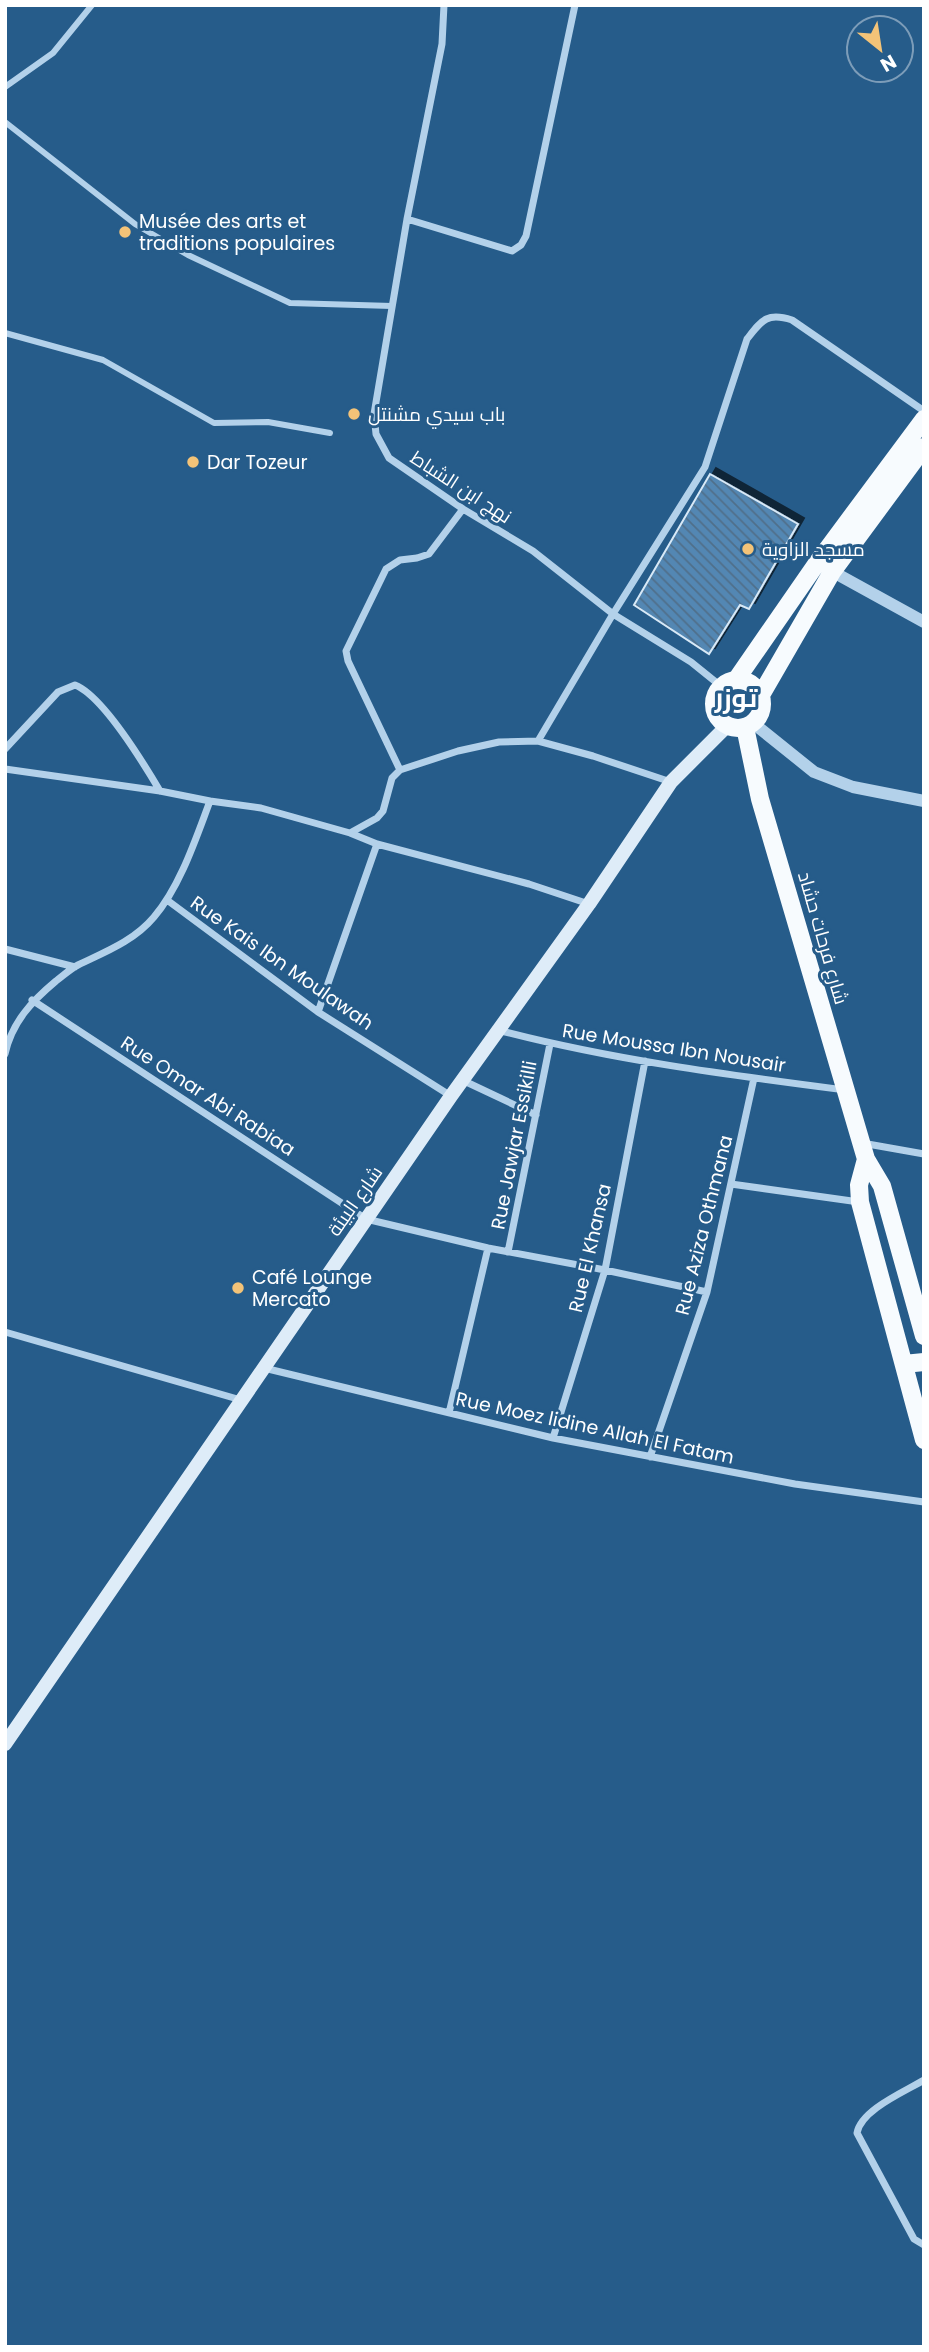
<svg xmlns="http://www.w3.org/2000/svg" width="929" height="2352" font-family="Poppins,Cairo,sans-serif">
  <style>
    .building { fill: url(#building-back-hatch); stroke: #d8e9f7; stroke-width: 2; filter: url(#shadow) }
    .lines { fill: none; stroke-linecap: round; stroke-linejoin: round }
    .pedestrian { stroke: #b3d1ea; stroke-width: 6 }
    .minor { stroke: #b3d1ea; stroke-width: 7 }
    .tertiary { stroke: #b3d1ea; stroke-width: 12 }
    .secondary { stroke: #deecf8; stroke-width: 14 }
    .primary { stroke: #f7fbfe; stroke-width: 18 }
    .poi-dot { fill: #f3c378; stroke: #265c8a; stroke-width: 2.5 }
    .labels { text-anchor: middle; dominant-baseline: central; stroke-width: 6; stroke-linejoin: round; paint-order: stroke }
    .poi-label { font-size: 19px; fill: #fff; stroke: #265c8a; text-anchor: start }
    .street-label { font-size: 19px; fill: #fff; stroke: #265c8a }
    .district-label { font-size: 26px; font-weight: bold; fill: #fff; stroke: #265c8a }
  </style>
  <defs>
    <pattern id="building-back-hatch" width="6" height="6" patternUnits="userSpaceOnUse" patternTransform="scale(1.75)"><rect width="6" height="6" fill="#5287b3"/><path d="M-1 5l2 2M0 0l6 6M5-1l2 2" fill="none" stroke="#506f8a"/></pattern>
    <filter id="shadow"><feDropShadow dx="6" dy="-6" stdDeviation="0" flood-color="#0009"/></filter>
  </defs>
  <rect width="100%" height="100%" fill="#265c8a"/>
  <!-- building -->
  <path class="building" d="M710 474 798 524 749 609 740 605 709 654 634 605Z"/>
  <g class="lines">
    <!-- pedestrian -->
    <path class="pedestrian" d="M5 87 53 53 92 5
      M5 122 135 224 188 255 290 303 392 306
      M5 333 103 360 214 423 268 422 330 433"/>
    <!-- minor -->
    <path class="minor" d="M444 5 442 44 407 219 374 414 376 434 389 458 463 509 533 551 613 614 691 662 722 687
      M407 219 512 251 521 245 526 236 575 5
      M538 741 613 614 705 467 747 339C762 320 767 312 792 320L924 411
      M5 749 58 692 75 685C103 696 144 764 160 791
      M5 769 160 791 210 801
      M400 770 348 661 346 651 386 569 400 560 417 558 429 554 463 509
      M350 833 377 844 529 884 589 904
      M167 900 318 1012 451 1096
      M5 949 75 967
      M32 1000 366 1219 488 1248 605 1270 707 1292
      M318 1012 377 844
      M498 1030C612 1060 729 1075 845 1090
      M5 1054C12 1022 32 1001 56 981 63 976 70 969 78 965 105 952 134 941 154 917 180 887 196 838 210 801L261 808 350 833 377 818 383 811 392 778 400 770 458 751 499 742 538 741 593 756 671 782
      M462 1080 536 1115
      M862 1143 924 1154
      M731 1184 859 1202
      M508 1252 550 1044
      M5 1332 241 1400
      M264 1368 553 1438 795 1484 924 1502
      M449 1413 488 1248
      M553 1438 605 1270 645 1061
      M650 1457 707 1292 754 1078
      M924 2080C904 2092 861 2110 857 2133L914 2239 924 2245"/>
    <!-- tertiary -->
    <path class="tertiary" d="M826 568 924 622
      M753 723 814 772 853 787 924 801"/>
    <!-- secondary -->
    <path class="secondary" d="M5 1744 451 1096 589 904 671 782 727 726"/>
    <!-- primary -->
    <path class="primary" d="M736 680 817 563 924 419
      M714 704a24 24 0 1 1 48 0a24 24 0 1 1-48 0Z
      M761 695 832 572 924 447
      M745 727 760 799 866 1159 882 1186 924 1336
      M866 1159 859 1185 860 1202 924 1440
      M904 1364 924 1362"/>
  </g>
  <!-- markers -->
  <g class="poi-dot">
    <circle cx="125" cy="232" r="7"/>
    <circle cx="354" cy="414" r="7"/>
    <circle cx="193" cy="462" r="7"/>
    <circle cx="748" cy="549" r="7"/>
    <circle cx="238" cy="1288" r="7"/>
  </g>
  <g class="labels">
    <!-- poi labels -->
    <g class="poi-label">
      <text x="139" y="221">Musée des arts et<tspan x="139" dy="22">traditions populaires</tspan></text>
      <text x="368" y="414">باب سيدي مشنتل</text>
      <text x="207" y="462">Dar Tozeur</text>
      <text x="762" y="549">مسجد الزاوية</text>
      <text x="252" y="1277">Café Lounge<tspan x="252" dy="22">Mercato</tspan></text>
    </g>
    <!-- street labels -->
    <g class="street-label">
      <text transform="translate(461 487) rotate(33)">نهج ابن الشباط</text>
      <text transform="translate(823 938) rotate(74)">شارع فرحات حشاد</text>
      <text transform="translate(282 963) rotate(35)">Rue Kais Ibn Moulawah</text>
      <text transform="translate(674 1048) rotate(9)">Rue Moussa Ibn Nousair</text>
      <text transform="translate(208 1096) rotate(33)">Rue Omar Abi Rabiaa</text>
      <text transform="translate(514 1145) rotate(-79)">Rue Jawjar Essikilli</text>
      <text transform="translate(355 1201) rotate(-55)">شارع البيئة</text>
      <text transform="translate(704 1225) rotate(-76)">Rue Aziza Othmana</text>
      <text transform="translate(590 1248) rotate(-77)">Rue El Khansa</text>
      <text transform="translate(595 1428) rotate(12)">Rue Moez lidine Allah El Fatam</text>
    </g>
    <!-- district labels -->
    <g class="district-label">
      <text x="736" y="698">توزر</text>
    </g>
  </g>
  <!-- border -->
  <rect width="929" height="2352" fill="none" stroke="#ffffff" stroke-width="14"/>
  <!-- north arrow -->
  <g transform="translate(880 49) rotate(150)"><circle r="33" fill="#265c8a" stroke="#7d9db9" stroke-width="2"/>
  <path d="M0-5L12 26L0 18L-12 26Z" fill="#f3c378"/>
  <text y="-10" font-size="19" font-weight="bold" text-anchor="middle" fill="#ffffff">N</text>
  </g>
</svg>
